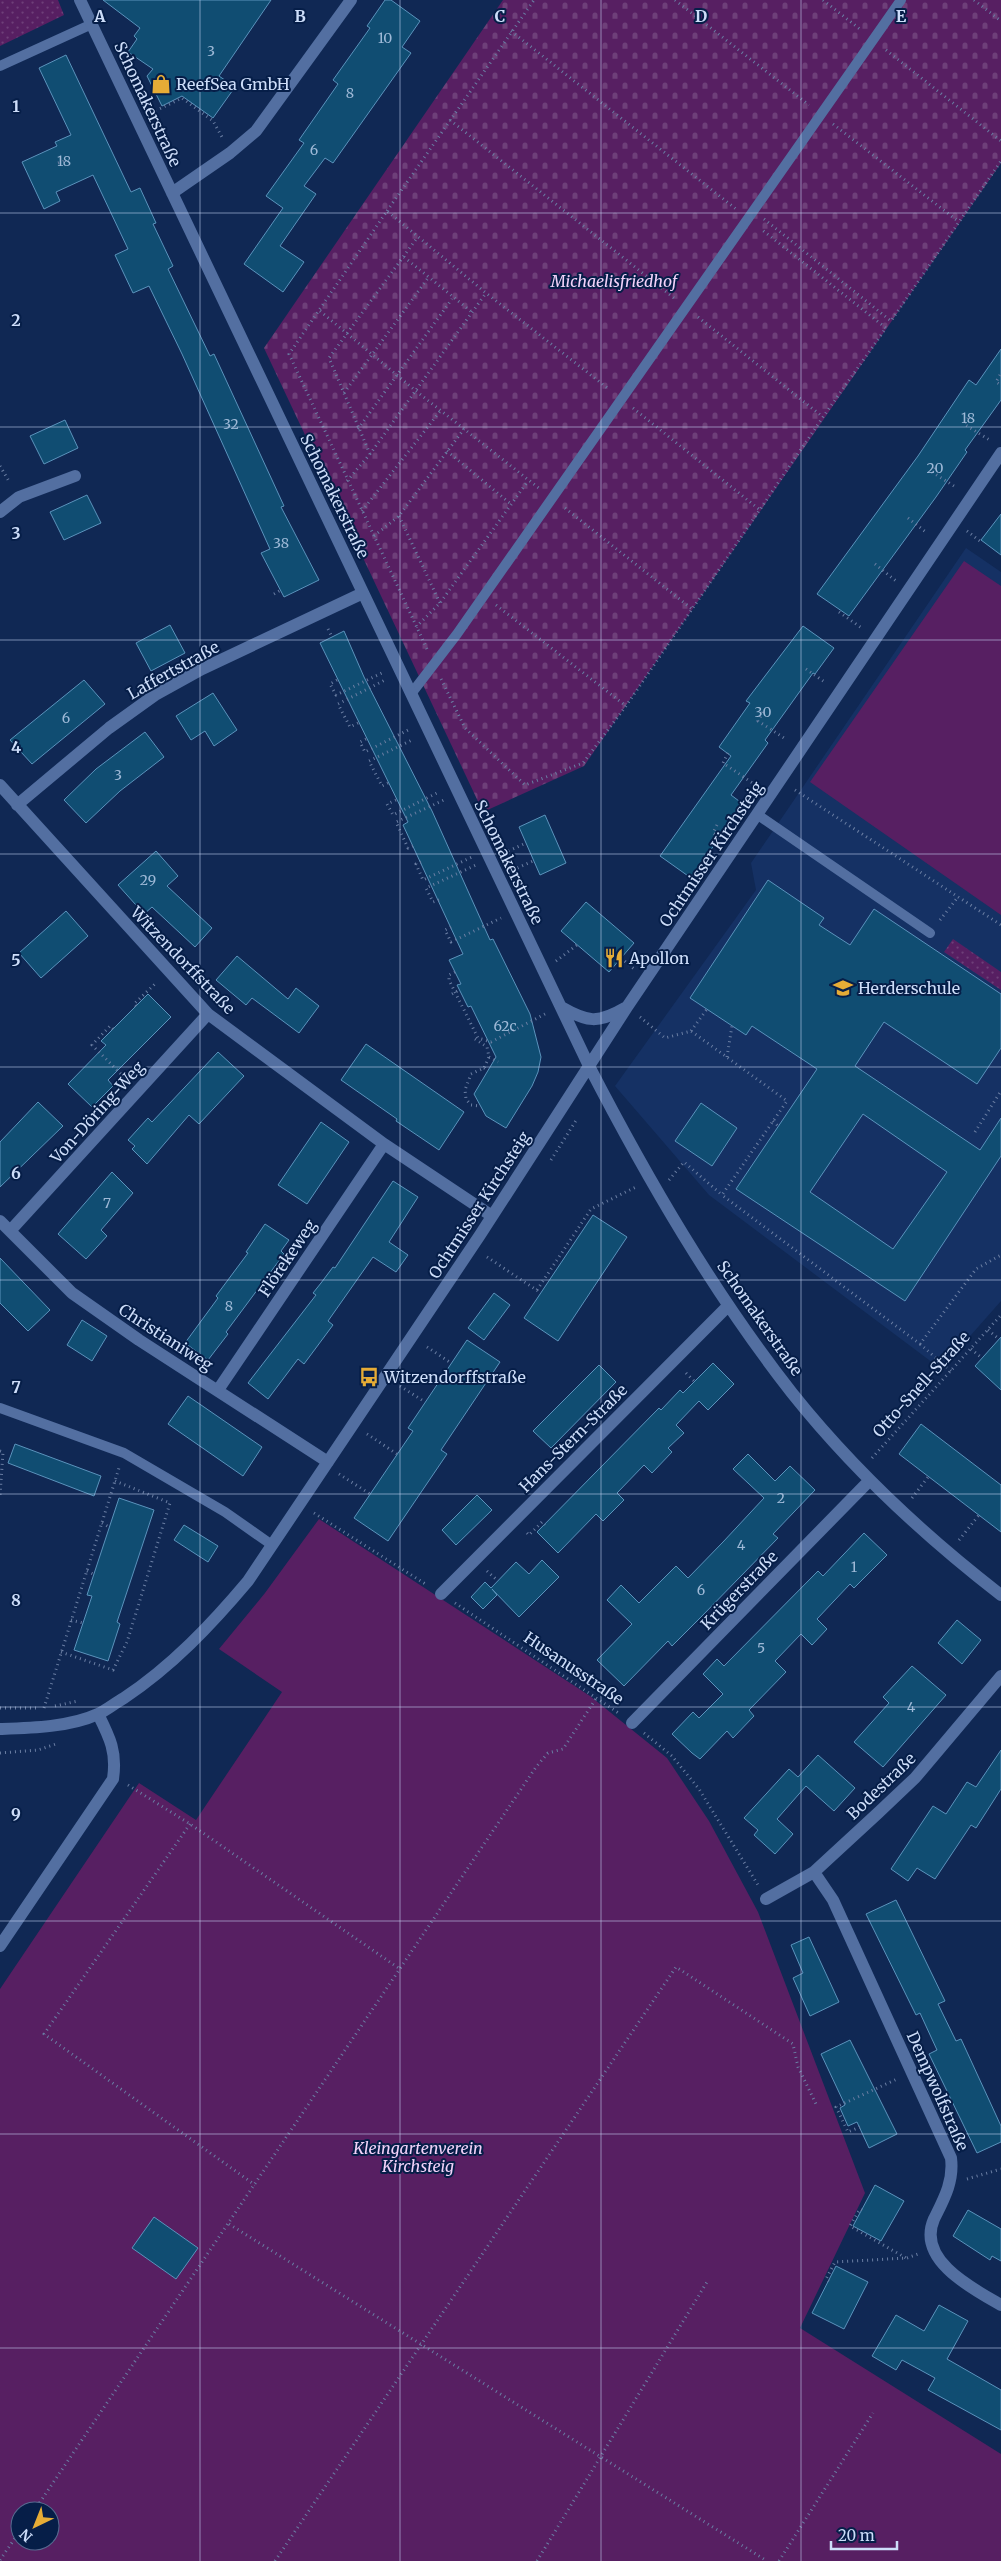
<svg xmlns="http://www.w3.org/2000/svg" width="1001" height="2561" font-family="Merriweather,serif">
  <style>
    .built { fill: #153164 }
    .cemetery { fill: url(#cemetery-stones) }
    .park { fill: url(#park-dots) }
    .garden { fill: #571f62; fill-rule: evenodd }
    .building { fill: #104d72; stroke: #5b93bc; fill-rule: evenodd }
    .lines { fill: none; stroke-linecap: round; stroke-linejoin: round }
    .path { stroke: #6a7ea3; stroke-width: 3; stroke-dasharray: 1 4; stroke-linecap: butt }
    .lane { stroke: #536fa1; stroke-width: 10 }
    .street { stroke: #536fa1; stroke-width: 12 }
    .grid { fill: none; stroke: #cdddf9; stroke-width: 1; stroke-opacity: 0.55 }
    .labels { text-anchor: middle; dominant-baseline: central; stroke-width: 4; stroke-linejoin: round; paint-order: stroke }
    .number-label { font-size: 14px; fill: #9eb9d7 }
    .poi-label { font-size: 16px; fill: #cdddf9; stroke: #061e48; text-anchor: start }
    .street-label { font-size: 16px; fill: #cdddf9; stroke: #061e48 }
    .park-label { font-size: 16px; font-style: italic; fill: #f3d2f9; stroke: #061e48 }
    .grid-label { font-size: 16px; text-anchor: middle; font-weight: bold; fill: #cdddf9; stroke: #061e48; stroke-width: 4; stroke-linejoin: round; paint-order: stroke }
  </style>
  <defs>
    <pattern id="cemetery-stones" width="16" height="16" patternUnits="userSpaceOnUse" patternTransform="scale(1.25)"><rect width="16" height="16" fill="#571f62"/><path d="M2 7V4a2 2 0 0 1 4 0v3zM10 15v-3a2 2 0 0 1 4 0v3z" fill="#6e3f79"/></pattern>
    <pattern id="park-dots" width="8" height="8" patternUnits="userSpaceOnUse" patternTransform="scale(1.25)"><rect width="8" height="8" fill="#571f62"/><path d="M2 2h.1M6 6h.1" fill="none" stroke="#6e3f79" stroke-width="1.8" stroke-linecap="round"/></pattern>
  </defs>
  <rect width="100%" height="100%" fill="#102854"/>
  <!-- built -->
  <path class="built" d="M966 548 1001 572V1301L941 1369 709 1195 615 1086 756 890 751 863Z"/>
  <!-- cemetery -->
  <path class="cemetery" d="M503 0H1001V163L584 766 483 812 264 348Z"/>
  <!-- park -->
  <path class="park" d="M0 0H58L64 15 0 46Z
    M953 939 1001 972V990L944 952Z"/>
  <!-- garden -->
  <path class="garden" d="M964 561 1001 586V915L810 782Z
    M319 1519 590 1696 667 1758 709 1821 758 1912 865 2193 800 2328 1001 2454V2561H0V1989L139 1783 196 1820 282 1692 219 1649 265 1593ZM20 2511H50V2541H20Z"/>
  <!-- building -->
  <path class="building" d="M103 0H271L219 76 235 87 213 118 182 96 162 106 147 76 153 69 128 52 137 39 134 36 140 28Z
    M385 0H391L420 21 402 47 411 53 333 163 325 158 304 186 316 194 280 246 304 262 283 292 244 264 283 208 266 196 304 143 299 140 338 84 333 80 370 28 367 26Z
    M66 55 131 192 140 188 156 223 153 224 173 266 168 269 210 356 214 354 284 506 281 507 319 580 284 597 261 553 270 549 182 354 149 286 133 293 115 255 128 249 93 175 56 192 60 201 44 209 22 162 57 146 55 142 71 135 39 68Z
    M1001 349V400L965 450 967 452 936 497 849 616 817 594 918 456 969 380 976 385Z
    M65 420 78 448 44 464 30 436Z
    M87 495 101 523 64 540 50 512Z
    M1001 514V555L981 540Z
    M170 625 185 653 151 671 136 643Z
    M803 626 834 648 815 674 813 673 765 740 768 743 731 795 743 804 691 878 660 856 731 756 719 747 750 703 746 701Z
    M344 631 364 677 432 811 490 940 493 939 530 1014 541 1057 538 1072 532 1086 506 1128 486 1116 474 1094 496 1057 471 1006 468 1007 457 985 461 984 449 960 463 954 403 825 408 822 320 643Z
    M84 680 105 704 32 764 10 740Z
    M213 693 237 730 214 746 205 731 191 740 176 716Z
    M145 732 164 757 120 791 86 823 64 800 96 769Z
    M545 815 566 863 540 875 519 827Z
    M156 851 178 876 167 886 212 928 195 947 152 907 144 914 118 885Z
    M768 880 824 918 819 925 850 945 874 909 1001 994V1048L977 1084 884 1022 855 1066 980 1150 1001 1118V1156L905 1301 736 1189 817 1069 752 1026 746 1035 690 998ZM863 1114 947 1172 893 1249 810 1192Z
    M586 902 634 943 609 972 561 931Z
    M66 911 88 936 41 978 19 953Z
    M237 956 288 999 296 988 319 1006 299 1033 252 998 246 1005 216 980Z
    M148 994 171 1017 108 1080 113 1086 92 1107 68 1084 106 1045 101 1041Z
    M366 1044 464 1112 439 1150 396 1121 397 1119 341 1080Z
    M218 1052 244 1076 199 1124 189 1115 147 1164 132 1149 135 1146 128 1140 148 1118 152 1122Z
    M38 1102 63 1126 0 1187V1142Z
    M701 1103 737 1128 712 1166 675 1141Z
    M321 1122 349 1142 307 1204 278 1185Z
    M112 1172 133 1193 101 1230 107 1236 86 1259 58 1234Z
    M393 1181 418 1197 389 1242 408 1255 396 1272 373 1257 328 1321 333 1325 304 1364 298 1359 268 1399 248 1383 316 1295 313 1293 321 1283 333 1267 335 1268Z
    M593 1215 627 1237 558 1341 524 1318Z
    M265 1224 289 1240 281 1251 284 1254 226 1332 228 1334 208 1360 185 1343 218 1298 216 1296 248 1253 246 1252Z
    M0 1258 50 1310 28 1331 0 1303Z
    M494 1293 510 1305 484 1340 468 1328Z
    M82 1320 107 1336 92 1361 67 1345Z
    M1001 1337V1390L975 1366Z
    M467 1340 500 1362 441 1450 447 1454 388 1541 354 1518 413 1431 408 1428Z
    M713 1363 734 1384 708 1410 699 1401 676 1425 684 1433 668 1448 672 1452 652 1473 644 1465 617 1493 624 1500 603 1521 596 1514 558 1553 537 1532 659 1408 661 1410 680 1390 683 1393Z
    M599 1365 616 1382 551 1448 533 1431Z
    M188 1396 262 1447 243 1476 168 1424Z
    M921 1424 1001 1485V1532L899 1454Z
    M15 1444 101 1476 94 1496 8 1463Z
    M748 1454 775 1481 790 1466 815 1490 773 1534 778 1538 702 1616 672 1646 668 1641 624 1686 597 1660 632 1624 607 1600 621 1585 639 1603 676 1566 688 1578 723 1542 764 1498 733 1469Z
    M477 1495 492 1510 456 1545 442 1530Z
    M119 1498 154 1510 117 1622 120 1624 108 1661 74 1650 92 1596 87 1595Z
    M184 1525 218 1546 208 1562 174 1540Z
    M864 1533 887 1555 854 1588 850 1584 817 1619 827 1629 812 1645 801 1634 775 1661 786 1672 749 1710 754 1716 733 1738 727 1731 700 1759 692 1753 672 1734 693 1712 699 1718 723 1694 703 1674 717 1659 724 1666 818 1571 823 1576Z
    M542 1560 559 1577 519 1617 492 1589 497 1595 483 1609 471 1597 485 1582 491 1588 516 1562 529 1574Z
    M957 1620 981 1640 962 1664 938 1643Z
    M912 1666 946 1695 883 1767 854 1742 889 1703 883 1697Z
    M1001 1750V1789L976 1828 971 1825 935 1879 917 1868 908 1881 891 1869 933 1806 946 1814 967 1782 976 1787Z
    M818 1755 855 1788 834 1811 806 1786 777 1819 793 1834 775 1854 754 1835 758 1830 744 1818 789 1769 798 1777Z
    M896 1900 945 2001 938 2004 956 2041 961 2039 1001 2126V2142L977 2153 929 2054 937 2050 920 2013 916 2015 866 1914Z
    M809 1937 839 2002 810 2016 793 1978 803 1973 791 1945Z
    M850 2040 897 2134 869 2148 857 2122 848 2126 840 2108 845 2105 821 2054Z
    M875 2185 904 2201 881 2241 853 2226Z
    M968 2210 1001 2229V2261L992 2256 990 2260 953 2236Z
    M154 2217 198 2248 176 2279 132 2248Z
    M836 2266 868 2282 844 2329 812 2313Z
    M939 2305 968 2321 947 2359 1001 2390V2430L928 2390 935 2378 902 2360 896 2370 872 2356 896 2315 924 2331Z"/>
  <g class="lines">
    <!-- path -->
    <path class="path" d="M675 0 809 105
      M823 0 861 30
      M974 0 1001 21
      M511 31 736 209
      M886 50 1001 141
      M151 113 182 98 213 121 222 137
      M450 120 674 298
      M833 124 959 222
      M58 163 64 161
      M387 211 534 0
      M764 219 891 321 1001 161
      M404 257 473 313
      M320 311 416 391 540 489
      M698 317 823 417
      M1000 375 996 382 1001 385
      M344 393 428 278
      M633 408 760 510
      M968 418 964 424 991 441
      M358 429 452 299
      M447 451 512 505
      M370 454 329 358 417 238
      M0 466 10 483
      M935 468 932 472 957 488
      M347 481 370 454 486 293
      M565 508 692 609
      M362 511 441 410
      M399 516 440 603
      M908 518 927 533
      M967 531 980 541
      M374 536 399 516 464 429
      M875 564 896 581
      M274 594 281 590
      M496 605 626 706
      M839 612 863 629
      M416 627 440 603 528 481
      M328 629 332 637
      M427 649 289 354 387 211 486 293 610 390
      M806 669 826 683
      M441 679 465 728 525 785 583 763 626 706 823 417 886 328 761 229
      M337 680 330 684 336 695 384 672
      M763 712 758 721 787 740
      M358 723 350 727 338 704 387 679
      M366 739 360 742 365 752 410 729
      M728 753 723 763 757 786
      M388 783 382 786 369 761 414 739
      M795 790 1001 925
      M396 800 387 804 393 815 439 792
      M717 825 713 833 722 838
      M413 846 408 848 396 822 444 800
      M504 853 526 843
      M421 862 416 864 423 880 472 857
      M513 870 533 861
      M439 900 433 902 426 888 476 865
      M940 920 958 897
      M451 927 445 930 451 942 501 918
      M621 958 634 969
      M556 961 577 945
      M455 972 449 975V980L478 1038 491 1042 545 1014
      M452 994 459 990
      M136 1006 134 1004 157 982
      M640 1017 665 1038 691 1031 787 1101 722 1195 920 1344 976 1269 1001 1255
      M113 1029 110 1026 92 1045 127 1080
      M691 1031 707 1009
      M475 1039 487 1047 489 1057 484 1068 471 1074 465 1090 466 1099 471 1105 480 1106
      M489 1057 498 1062
      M727 1057 732 1026
      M484 1068 488 1070
      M773 1121 778 1126
      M975 1132 1001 1091
      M551 1160 577 1119
      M669 1180 684 1162 722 1195
      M487 1257 541 1293
      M537 1290 591 1209 636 1187
      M988 1330 999 1339
      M920 1344 951 1371
      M427 1347 451 1363
      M971 1349 982 1358
      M686 1373 694 1381
      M400 1386 425 1402
      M367 1434 397 1454
      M0 1451 3 1452 0 1496
      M872 1458 1001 1315
      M339 1474 370 1494
      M912 1498 928 1477
      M314 1513 427 1585
      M102 1523 109 1527
      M527 1533 529 1535 542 1522 545 1525
      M959 1540 979 1515
      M87 1571 93 1574
      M487 1571 498 1581
      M455 1603 620 1714
      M71 1620 83 1623
      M61 1652 113 1670 127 1642 170 1503 115 1481
      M55 1706 78 1701
      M0 1708H37
      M44 1708 119 1468
      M644 1733 672 1756 699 1789 758 1885
      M0 1753 38 1750 56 1744
      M128 1785 190 1824 400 1969
      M190 1824 44 2034 255 2185
      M860 2127 848 2132 836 2107 897 2079
      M967 2179 1001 2169
      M862 2210 860 2209 850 2226 906 2258
      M229 2224 767 2561
      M829 2281 826 2279 835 2262 907 2258 918 2254
      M34 2511 536 1767 548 1753 563 1749 597 1697
      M0 2560 20 2531
      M275 2561 676 1967 793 2044 798 2067 817 2106
      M537 2561 707 2282
      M779 2561 873 2413"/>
    <!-- lane -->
    <path class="lane" d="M0 66 92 24
      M411 694 457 634 901 0
      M758 815 930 933
      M0 1408 124 1453 225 1512 272 1545"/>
    <!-- street -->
    <path class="street" d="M80 0 589 1066C648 1180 713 1292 792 1393 851 1467 926 1537 1001 1595
      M172 193 230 153 256 131 351 0
      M0 512 19 497 75 476
      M0 785 208 1014 384 1144 492 1216
      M17 805 109 728 155 695 202 669 363 593
      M561 1007C587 1022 598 1024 625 1008
      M0 1221 72 1293 139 1340 328 1462
      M10 1231 208 1014
      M218 1390 384 1144
      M441 1594 728 1306
      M632 1723 870 1480
      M0 1729C31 1728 70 1727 98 1714 107 1710 115 1703 124 1698 172 1666 211 1625 248 1581L480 1235 627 1007 1001 453
      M814 1872 833 1900 951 2158C954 2181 944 2199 934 2219 916 2260 973 2289 1001 2305
      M766 1899 814 1872 878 1813 915 1778 1001 1676
      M0 1946 113 1779C117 1752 110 1738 98 1714"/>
  </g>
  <!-- grid -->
  <path class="grid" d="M200 0V2561M400 0V2561M601 0V2561M801 0V2561M0 213H1001M0 427H1001M0 640H1001M0 854H1001M0 1067H1001M0 1280H1001M0 1494H1001M0 1707H1001M0 1921H1001M0 2134H1001M0 2348H1001"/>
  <!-- icons -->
  <defs>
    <symbol id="shop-bare" viewBox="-9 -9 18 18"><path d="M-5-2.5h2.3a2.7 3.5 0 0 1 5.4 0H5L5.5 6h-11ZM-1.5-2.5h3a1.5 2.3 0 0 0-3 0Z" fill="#e6ac36" stroke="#061e48" stroke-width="2.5" paint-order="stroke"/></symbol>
    <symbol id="restaurant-bare" viewBox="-9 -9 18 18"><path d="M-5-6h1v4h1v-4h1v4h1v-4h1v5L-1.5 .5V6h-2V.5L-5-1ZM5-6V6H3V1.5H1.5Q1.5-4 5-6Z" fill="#e6ac36" stroke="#061e48" stroke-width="2.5" paint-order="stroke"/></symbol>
    <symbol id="school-bare" viewBox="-9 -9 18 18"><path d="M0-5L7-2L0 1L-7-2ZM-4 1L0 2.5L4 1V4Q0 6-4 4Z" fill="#e6ac36" stroke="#061e48" stroke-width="2.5" paint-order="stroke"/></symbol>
    <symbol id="bus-bare" viewBox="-9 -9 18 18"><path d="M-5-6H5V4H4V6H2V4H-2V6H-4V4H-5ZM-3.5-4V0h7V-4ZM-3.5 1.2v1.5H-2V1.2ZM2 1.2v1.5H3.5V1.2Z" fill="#e6ac36" stroke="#061e48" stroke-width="2.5" paint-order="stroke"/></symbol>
  </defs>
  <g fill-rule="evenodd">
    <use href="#shop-bare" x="147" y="70" width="28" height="28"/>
    <use href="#restaurant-bare" x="600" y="944" width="28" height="28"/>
    <use href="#school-bare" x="829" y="974" width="28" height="28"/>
    <use href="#bus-bare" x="355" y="1363" width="28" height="28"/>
  </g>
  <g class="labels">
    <!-- number labels -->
    <g class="number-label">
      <text x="385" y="38">10</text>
      <text x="211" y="51">3</text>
      <text x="350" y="93">8</text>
      <text x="314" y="150">6</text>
      <text x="64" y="161">18</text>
      <text x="968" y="418">18</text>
      <text x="231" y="424">32</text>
      <text x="935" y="468">20</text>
      <text x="281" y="543">38</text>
      <text x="763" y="712">30</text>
      <text x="66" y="718">6</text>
      <text x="118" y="775">3</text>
      <text x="148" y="880">29</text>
      <text x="505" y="1026">62c</text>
      <text x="107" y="1203">7</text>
      <text x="229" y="1306">8</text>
      <text x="781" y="1498">2</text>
      <text x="741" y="1545">4</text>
      <text x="854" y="1567">1</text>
      <text x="701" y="1590">6</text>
      <text x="761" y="1648">5</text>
      <text x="911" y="1707">4</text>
    </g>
    <!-- poi labels -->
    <g class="poi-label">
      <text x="176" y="84">ReefSea GmbH</text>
      <text x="629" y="958">Apollon</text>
      <text x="858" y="988">Herderschule</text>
      <text x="384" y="1377">Witzendorffstraße</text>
    </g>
    <!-- street labels -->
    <g class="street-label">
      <text transform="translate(148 104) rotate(65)">Schomakerstraße</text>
      <text transform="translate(335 496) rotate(64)">Schomakerstraße</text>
      <text transform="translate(173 670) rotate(-29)">Laffertstraße</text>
      <text transform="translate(711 854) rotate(-56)">Ochtmisser Kirchsteig</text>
      <text transform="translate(509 862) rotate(64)">Schomakerstraße</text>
      <text transform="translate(183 960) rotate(46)">Witzendorffstraße</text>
      <text transform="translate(97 1112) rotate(-48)">Von-Döring-Weg</text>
      <text transform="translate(479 1205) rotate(-57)">Ochtmisser Kirchsteig</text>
      <text transform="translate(287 1258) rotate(-56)">Flörekeweg</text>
      <text transform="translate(760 1318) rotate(55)">Schomakerstraße</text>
      <text transform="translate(166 1337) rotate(33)">Christianiweg</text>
      <text transform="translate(921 1384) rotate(-48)">Otto-Snell-Straße</text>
      <text transform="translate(573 1438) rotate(-45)">Hans-Stern-Straße</text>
      <text transform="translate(739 1590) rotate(-46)">Krügerstraße</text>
      <text transform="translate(574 1668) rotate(34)">Husanusstraße</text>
      <text transform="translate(881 1786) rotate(-44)">Bodestraße</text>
      <text transform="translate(938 2091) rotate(66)">Dempwolfstraße</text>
    </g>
    <!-- park labels -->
    <g class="park-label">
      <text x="614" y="281">Michaelisfriedhof</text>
      <text x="418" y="2148">Kleingartenverein<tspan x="418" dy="18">Kirchsteig</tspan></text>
    </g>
  </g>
  <g class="grid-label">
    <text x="100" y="22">A</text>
    <text x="300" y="22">B</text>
    <text x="500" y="22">C</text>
    <text x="701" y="22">D</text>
    <text x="901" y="22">E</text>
    <text x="16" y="112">1</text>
    <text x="16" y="326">2</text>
    <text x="16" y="539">3</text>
    <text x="16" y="753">4</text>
    <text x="16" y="966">5</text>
    <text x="16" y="1179">6</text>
    <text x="16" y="1393">7</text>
    <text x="16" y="1606">8</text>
    <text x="16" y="1820">9</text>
  </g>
  <!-- north arrow -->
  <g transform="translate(35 2526) rotate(223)"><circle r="24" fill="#061e48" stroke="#566a8f"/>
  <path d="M0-4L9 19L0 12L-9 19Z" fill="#e6ac36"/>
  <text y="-8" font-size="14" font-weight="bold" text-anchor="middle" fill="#cdddf9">N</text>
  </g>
  <!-- scale -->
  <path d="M831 2541v8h66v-8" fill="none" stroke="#cdddf9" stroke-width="2.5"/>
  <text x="838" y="2541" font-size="15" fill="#cdddf9" stroke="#061e48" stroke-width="4" paint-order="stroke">20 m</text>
</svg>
